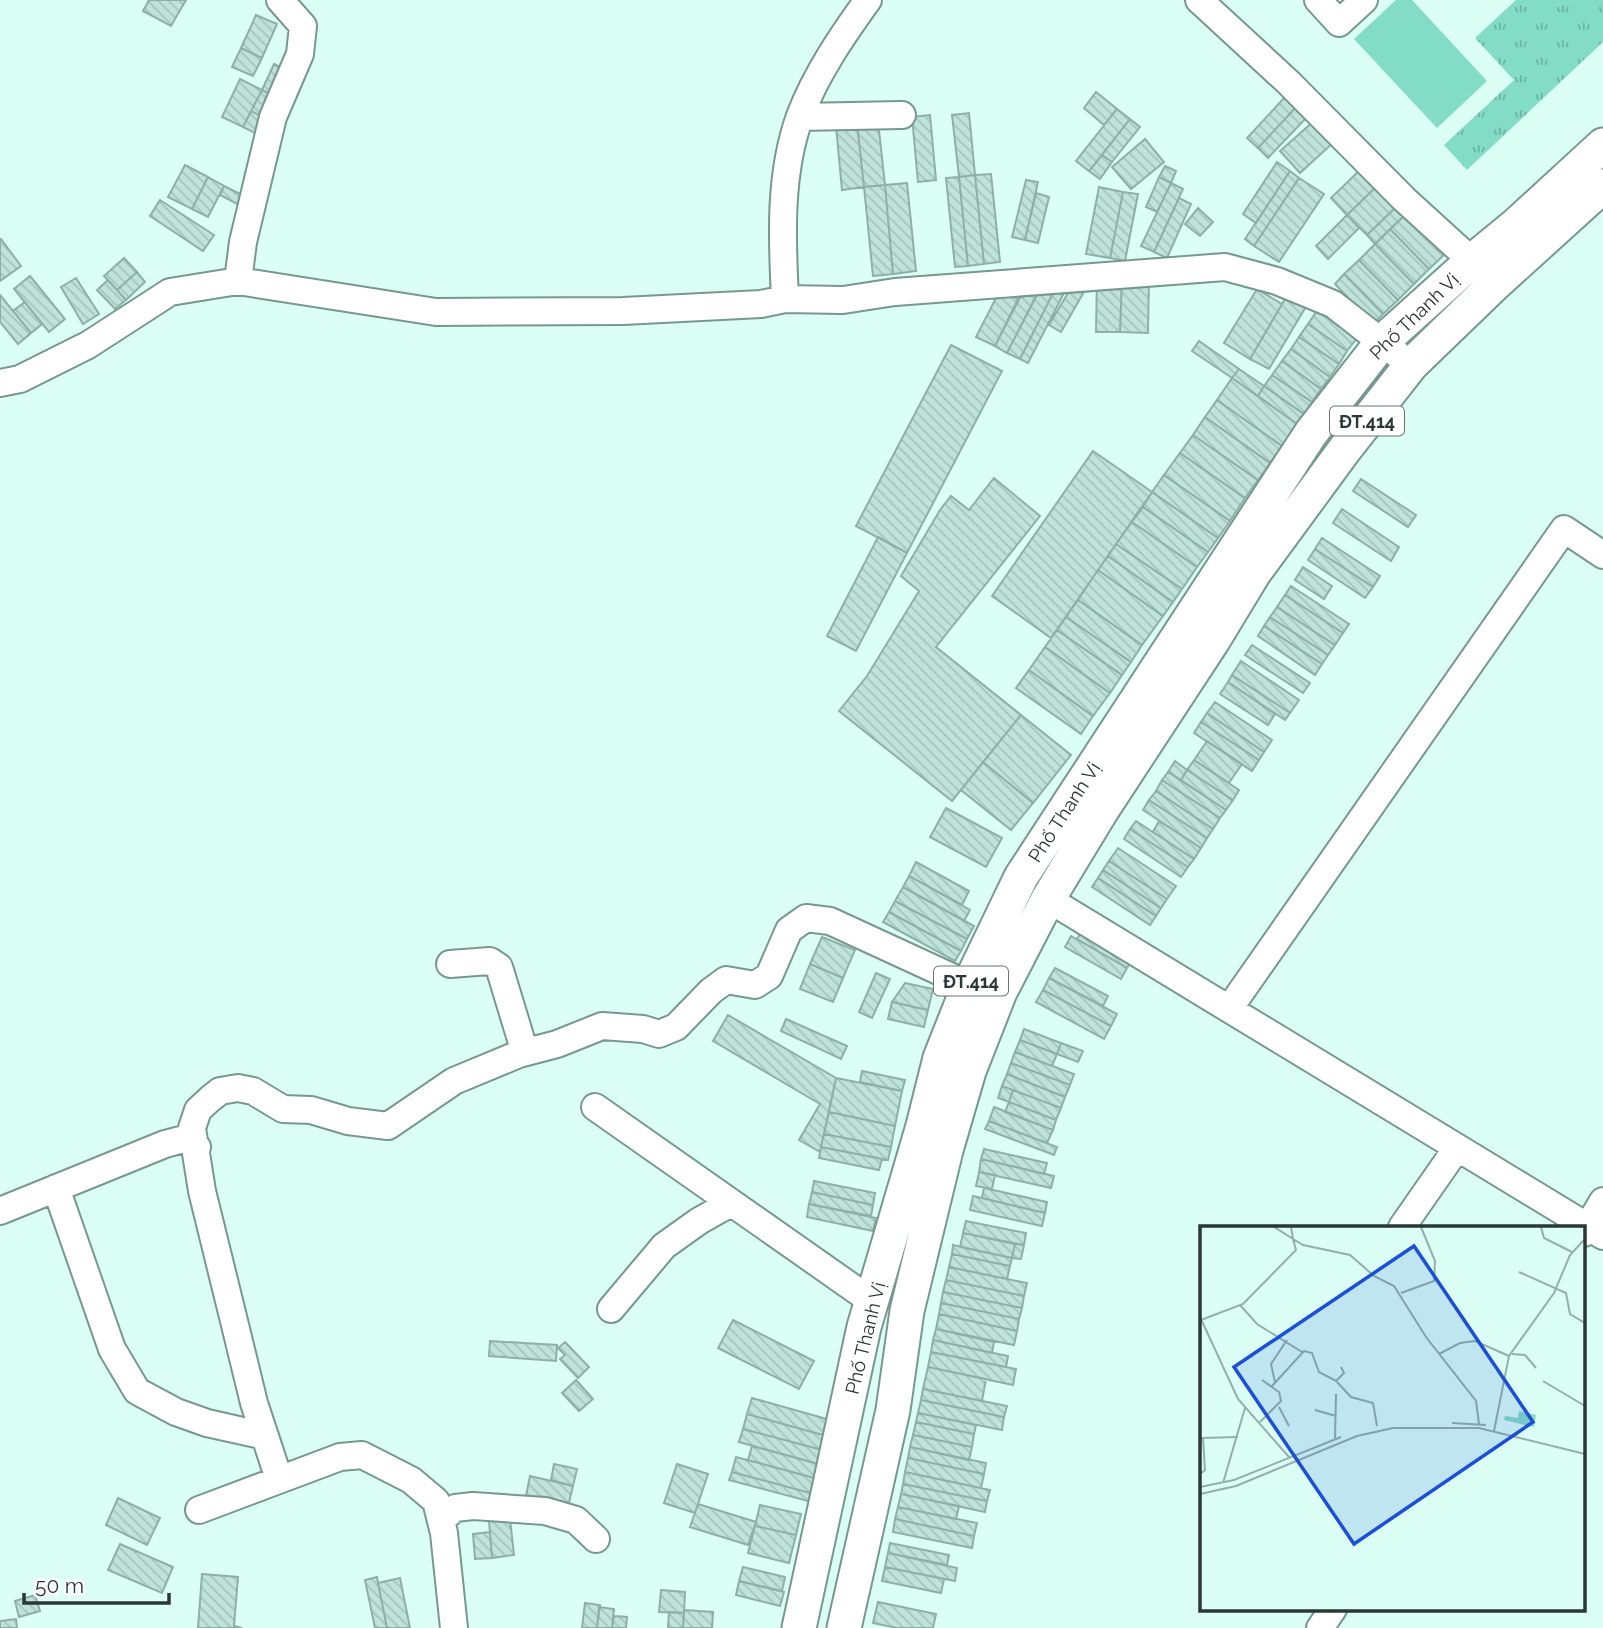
<svg xmlns="http://www.w3.org/2000/svg" width="1603" height="1628" font-family="Raleway,sans-serif">
  <style>
    .grass { fill: url(#grass-tufts) }
    .pitch { fill: #83dcc6 }
    .building { fill: url(#building-back-hatch); stroke: #8db0a6; stroke-width: 2 }
    .lines { fill: none; stroke-linecap: round; stroke-linejoin: round }
    .minor-casing { stroke: #76988f; stroke-width: 30 }
    .major-casing { stroke: #76988f; stroke-width: 37 }
    .minor { stroke: #fff; stroke-width: 26 }
    .major { stroke: #fff; stroke-width: 33 }
    .labels { text-anchor: middle; dominant-baseline: central; stroke-width: 6; stroke-linejoin: round; paint-order: stroke }
    .shield { fill: #fff; stroke: #697471; stroke-width: 2 }
    .shield-label { font-size: 18px; font-weight: bold; fill: #293834 }
    .street-label { font-size: 19px; fill: #293834; stroke: #fff }
    .inset-road { fill: none; stroke: #94afa8; stroke-width: 2 }
    .view { fill: #1d4ed8; fill-opacity: 0.15; stroke: #1d4ed8; stroke-width: 3.5 }
    .inset-edge { fill: none; stroke: #293834; stroke-width: 3.5 }
  </style>
  <defs>
    <pattern id="grass-tufts" width="24" height="20" patternUnits="userSpaceOnUse" patternTransform="scale(1.75)"><rect width="24" height="20" fill="#83dcc6"/><path d="M3 7l-1-3M5 7V3M7 7l1-3M15 17l-1-3M17 17v-4M19 17l1-3" fill="none" stroke="#6bb3a2"/></pattern>
    <pattern id="building-back-hatch" width="6" height="6" patternUnits="userSpaceOnUse" patternTransform="scale(1.75)"><rect width="6" height="6" fill="#c0e3d9"/><path d="M-1 5l2 2M0 0l6 6M5-1l2 2" fill="none" stroke="#a5c4bb"/></pattern>
  </defs>
  <rect width="100%" height="100%" fill="#dbfff5"/>
  <!-- grass -->
  <path class="grass" d="M1516 0H1603V42L1467 170 1444 145 1514 80 1475 38Z"/>
  <!-- pitch -->
  <path class="pitch" d="M1396 0H1412L1487 81 1437 128 1354 39Z"/>
  <!-- building -->
  <path class="building" d="M149 0H186L171 26 143 11Z
    M256 15 277 24 262 58 241 48Z
    M241 48 262 58 253 76 232 67Z
    M274 64 291 73 278 98 262 90Z
    M240 79 262 90 243 127 222 117Z
    M262 90 278 98 267 119 251 111Z
    M1096 92 1117 109 1104 125 1084 108Z
    M1287 95 1298 105 1258 148 1247 138Z
    M1298 105 1309 115 1268 158 1258 148Z
    M1117 109 1130 119 1089 171 1076 161Z
    M251 111 267 119 259 135 243 127Z
    M969 113 975 175 959 177 952 115Z
    M930 115 936 180 918 182 912 117Z
    M1130 119 1140 127 1112 162 1102 155Z
    M1315 120 1334 142 1300 173 1280 151Z
    M878 121 885 185 864 187 857 123Z
    M857 123 864 187 842 190 836 126Z
    M1145 139 1164 162 1131 189 1112 167Z
    M1102 155 1112 162 1100 179 1089 171Z
    M1277 162 1290 171 1256 223 1243 214Z
    M185 165 208 177 192 209 168 197Z
    M1165 166 1176 171 1171 183 1159 177Z
    M1361 169 1377 186 1347 215 1331 198Z
    M1290 171 1299 178 1254 246 1245 239Z
    M991 174 1000 262 984 264 975 175Z
    M975 175 984 264 968 266 959 177Z
    M208 177 224 186 208 217 192 209Z
    M959 177 968 266 955 267 946 178Z
    M1159 177 1171 183 1157 212 1146 207Z
    M1299 178 1324 194 1279 262 1254 246Z
    M1026 180 1038 182 1025 240 1012 237Z
    M907 183 916 271 893 274 885 185Z
    M1171 183 1183 189 1154 252 1141 246Z
    M885 185 893 274 873 276 864 187Z
    M224 186 242 195 237 204 220 195Z
    M1377 186 1397 206 1367 235 1347 215Z
    M1099 187 1123 192 1110 258 1086 254Z
    M1123 192 1138 194 1125 261 1110 258Z
    M1036 193 1049 197 1038 243 1025 240Z
    M1179 198 1191 204 1167 258 1154 252Z
    M160 200 214 235 203 251 150 216Z
    M1397 206 1405 215 1375 244 1367 235Z
    M1198 208 1213 222 1200 236 1185 224Z
    M1347 215 1359 228 1328 259 1316 246Z
    M1405 215 1444 255 1429 269 1390 229Z
    M1390 229 1429 269 1414 284 1375 244Z
    M1 239 21 266 0 281V240Z
    M1375 244 1414 284 1398 300 1359 260Z
    M124 258 137 272 117 290 104 276Z
    M1359 260 1398 300 1383 314 1344 274Z
    M137 272 145 282 126 300 117 290Z
    M1344 274 1383 314 1373 324 1335 284Z
    M30 276 65 319 49 332 14 289Z
    M1097 277H1122L1120 332H1096Z
    M1122 277 1149 278 1148 333 1120 332Z
    M76 278 99 314 83 324 61 287Z
    M108 280 126 300 115 309 97 290Z
    M1043 283 1055 289 1020 359 1007 353Z
    M1074 283 1085 290 1061 332 1049 325Z
    M1027 284 1039 290 1007 353 995 346Z
    M1055 289 1064 293 1028 363 1020 359Z
    M1257 289 1282 304 1250 359 1224 343Z
    M1000 290 1018 299 995 346 976 337Z
    M1289 292 1308 303 1269 369 1250 359Z
    M0 295 31 333 18 344 0 322Z
    M25 302 42 324 31 333 13 311Z
    M1317 311 1357 338 1347 351 1308 324Z
    M1308 324 1347 351 1339 364 1299 337Z
    M1299 337 1339 364 1330 377 1291 349Z
    M1199 341 1239 369 1232 378 1192 351Z
    M951 345 1002 371 907 553 856 526Z
    M1291 349 1330 377 1321 389 1282 361Z
    M1282 361 1321 389 1312 402 1272 375Z
    M1239 369 1264 386 1258 396 1232 378Z
    M1272 375 1312 402 1304 414 1264 386Z
    M1232 378 1297 424 1282 446 1217 400Z
    M1264 386 1304 414 1297 424 1258 396Z
    M1217 400 1282 446 1270 463 1205 417Z
    M1205 417 1270 463 1258 480 1193 435Z
    M1193 435 1258 480 1245 498 1180 453Z
    M1093 451 1152 492 1051 638 992 596Z
    M1180 453 1245 498 1230 521 1164 475Z
    M1164 475 1230 521 1218 538 1152 492Z
    M994 478 1040 516 936 647 1021 715 952 801 839 711 867 676 919 591 901 576 940 510 951 496 969 510Z
    M1361 479 1416 515 1408 527 1353 491Z
    M1152 492 1218 538 1208 552 1143 507Z
    M1143 507 1208 552 1197 567 1132 522Z
    M1342 509 1399 547 1391 561 1333 523Z
    M1132 522 1197 567 1182 589 1116 544Z
    M878 537 907 553 856 651 827 636Z
    M1322 538 1380 576 1373 587 1315 549Z
    M1116 544 1182 589 1173 602 1108 556Z
    M1315 549 1373 587 1365 598 1308 560Z
    M1108 556 1173 602 1163 616 1098 570Z
    M1303 567 1332 586 1324 599 1295 580Z
    M1098 570 1163 616 1142 645 1078 600Z
    M1291 586 1349 624 1343 633 1285 595Z
    M1285 595 1343 633 1335 645 1277 607Z
    M1078 600 1142 645 1131 662 1066 617Z
    M1277 607 1335 645 1328 655 1270 617Z
    M1066 617 1131 662 1122 675 1057 630Z
    M1270 617 1328 655 1322 664 1264 626Z
    M1264 626 1322 664 1315 675 1258 636Z
    M1057 630 1122 675 1110 693 1045 647Z
    M1252 645 1310 683 1303 693 1245 655Z
    M1045 647 1110 693 1093 716 1029 670Z
    M1241 661 1299 700 1290 713 1232 675Z
    M1029 670 1093 716 1081 734 1016 688Z
    M1232 675 1290 713 1285 720 1228 682Z
    M1228 682 1275 714 1268 725 1220 694Z
    M1215 702 1272 740 1264 752 1207 713Z
    M1207 713 1264 752 1259 760 1201 722Z
    M1021 715 1071 755 1033 803 983 762Z
    M1201 722 1259 760 1252 771 1194 733Z
    M1207 741 1242 764 1229 783 1194 760Z
    M1194 760 1239 790 1233 800 1187 770Z
    M1175 761 1187 770 1181 780 1168 772Z
    M983 762 1033 803 1011 830 961 790Z
    M1187 770 1233 800 1226 810 1181 780Z
    M1168 772 1226 810 1220 818 1162 780Z
    M1162 780 1220 818 1213 829 1156 791Z
    M1156 791 1213 829 1207 838 1149 800Z
    M1149 800 1207 838 1201 848 1143 810Z
    M946 808 1002 838 986 867 930 837Z
    M1136 821 1194 859 1188 867 1130 829Z
    M1159 821 1201 848 1194 859 1153 832Z
    M1130 829 1188 867 1181 877 1124 839Z
    M1118 848 1176 886 1167 899 1109 861Z
    M1109 861 1167 899 1161 908 1103 870Z
    M916 862 969 891 962 905 909 876Z
    M1103 870 1161 908 1156 916 1098 878Z
    M909 876 970 910 964 921 903 887Z
    M1098 878 1156 916 1150 925 1092 887Z
    M903 887 974 926 967 939 895 901Z
    M895 901 967 939 961 951 889 912Z
    M889 912 961 951 955 961 883 922Z
    M1084 928 1134 957 1127 968 1077 939Z
    M1071 936 1127 968 1121 979 1065 947Z
    M822 937 855 950 843 978 810 964Z
    M810 964 843 978 833 1002 800 989Z
    M1055 968 1108 996 1103 1006 1049 978Z
    M876 973 890 979 872 1018 859 1012Z
    M1049 978 1117 1014 1111 1026 1043 990Z
    M905 983 933 989 928 1010 892 1002Z
    M1043 990 1111 1026 1104 1039 1036 1002Z
    M892 1002 928 1010 924 1027 888 1019Z
    M728 1015 836 1078 820 1152 799 1140 820 1104 713 1041Z
    M786 1019 847 1046 841 1059 781 1031Z
    M1024 1029 1061 1043 1057 1054 1020 1040Z
    M1020 1040 1057 1054 1052 1066 1015 1052Z
    M1061 1043 1083 1051 1078 1062 1057 1054Z
    M1015 1052 1074 1074 1070 1085 1011 1063Z
    M1011 1063 1070 1085 1065 1097 1007 1074Z
    M862 1071 905 1080 902 1091 860 1082Z
    M1007 1074 1065 1097 1061 1108 1002 1086Z
    M836 1078 902 1091 895 1126 829 1112Z
    M1002 1086 1013 1090 1009 1102 998 1098Z
    M1013 1090 1061 1108 1056 1120 1009 1102Z
    M1009 1102 1056 1120 1053 1130 1005 1112Z
    M994 1107 1053 1130 1047 1143 989 1121Z
    M829 1112 895 1126 891 1147 824 1134Z
    M989 1121 1057 1147 1054 1155 985 1129Z
    M824 1134 891 1147 888 1160 821 1147Z
    M821 1147 882 1159 879 1170 819 1158Z
    M984 1149 1047 1163 1044 1174 981 1159Z
    M981 1159 1054 1176 1051 1188 979 1172Z
    M979 1172 995 1175 992 1189 976 1186Z
    M814 1181 875 1193 873 1205 812 1192Z
    M984 1188 1047 1202 1045 1213 982 1198Z
    M812 1192 873 1205 871 1216 809 1204Z
    M973 1196 1045 1213 1042 1226 970 1210Z
    M809 1204 876 1218 873 1231 807 1217Z
    M966 1221 1026 1233 1024 1245 963 1233Z
    M963 1233 1015 1244 1012 1258 960 1247Z
    M1015 1244 1024 1245 1021 1259 1012 1258Z
    M953 1245 1012 1258 1010 1266 952 1254Z
    M952 1254 1010 1266 1007 1279 949 1267Z
    M949 1267 1027 1283 1024 1296 946 1280Z
    M946 1280 1024 1296 1022 1308 943 1292Z
    M943 1292 1022 1308 1019 1319 941 1303Z
    M941 1303 1019 1319 1017 1331 939 1314Z
    M939 1314 1017 1331 1014 1345 936 1329Z
    M733 1320 814 1361 799 1389 718 1348Z
    M936 1329 994 1342 992 1353 933 1340Z
    M933 1340 1008 1356 1006 1367 931 1352Z
    M490 1341 557 1345 556 1361 489 1356Z
    M565 1342 589 1367 578 1378 560 1359 565 1355 558 1348Z
    M931 1352 1016 1369 1013 1385 928 1367Z
    M928 1367 986 1379 982 1401 923 1389Z
    M576 1380 593 1399 579 1411 562 1393Z
    M923 1389 1007 1406 1004 1417 921 1400Z
    M752 1398 834 1421 830 1437 747 1414Z
    M921 1400 1004 1417 1002 1430 918 1413Z
    M918 1413 976 1425 974 1434 916 1422Z
    M747 1414 830 1437 826 1451 743 1429Z
    M916 1422 974 1434 972 1447 913 1435Z
    M743 1429 826 1451 822 1465 739 1442Z
    M913 1435 972 1447 969 1460 910 1447Z
    M752 1446 822 1465 818 1479 748 1460Z
    M910 1447 986 1463 984 1474 908 1458Z
    M736 1457 818 1479 814 1494 732 1472Z
    M908 1458 984 1474 981 1488 905 1472Z
    M554 1464 577 1469 573 1486 551 1480Z
    M677 1464 708 1474 695 1513 664 1503Z
    M732 1472 814 1494 812 1502 729 1480Z
    M905 1472 990 1490 987 1501 903 1484Z
    M530 1476 573 1486 567 1511 525 1501Z
    M903 1484 987 1501 985 1512 901 1494Z
    M901 1494 959 1506 956 1519 898 1507Z
    M118 1498 160 1518 147 1545 106 1525Z
    M698 1504 756 1522 748 1545 690 1527Z
    M760 1505 801 1514 796 1535 755 1526Z
    M898 1507 977 1523 974 1536 895 1519Z
    M510 1519 514 1555 492 1558 489 1521Z
    M895 1519 974 1536 972 1548 893 1532Z
    M755 1526 796 1535 789 1563 748 1553Z
    M490 1532 492 1558 475 1559 473 1534Z
    M890 1543 949 1555 947 1565 888 1553Z
    M120 1544 173 1567 162 1593 108 1570Z
    M888 1553 957 1568 955 1581 885 1567Z
    M743 1567 785 1577 782 1591 739 1581Z
    M885 1567 944 1579 941 1593 882 1581Z
    M202 1574 238 1577 234 1626 242 1628H198Z
    M377 1577 378 1583 387 1628H375L365 1580Z
    M400 1578 410 1628H387L378 1583Z
    M739 1581 784 1592 780 1606 736 1595Z
    M661 1590 685 1592 684 1613 659 1612Z
    M35 1595 40 1611 19 1617 15 1601Z
    M878 1602 936 1614 933 1628H897L873 1623Z
    M585 1603 600 1605 597 1628H582Z
    M599 1607 614 1609 612 1628H597Z
    M684 1610 713 1612 712 1628H683Z
    M669 1612 684 1613 683 1628H668Z
    M614 1616 627 1617 626 1628H612Z
    M16 1619 17 1628H0V1621Z"/>
  <g class="lines">
    <defs>
      <path id="minor" d="M1199 0 1288 82 1404 199 1484 272
        M1318 0 1339 23 1364 0
        M800 117 902 115
        M238 281 243 242 273 117 300 54 303 26 280 0
        M785 299C782 238 779 174 800 116 816 74 842 36 868 0
        M0 383 20 379 88 345 170 292 238 281 436 312 623 311 761 304 785 299 843 300 895 292 1225 267 1277 281 1333 304 1411 365
        M1048 899 1603 1236
        M1229 1009 1564 529 1603 555
        M519 1054 557 1044 602 1026 643 1029 659 1034 676 1027 711 991 726 980 755 985 769 976 789 930 806 918 830 921 969 985
        M595 1107 873 1302
        M56 1188 112 1349 137 1391 176 1412 207 1423 265 1436
        M0 1211 165 1144 184 1139 197 1147
        M1402 1227 1457 1148
        M1584 1233 1603 1201
        M611 1309 664 1246 699 1221 731 1203
        M279 1479 254 1403 235 1325 202 1191 192 1128 198 1110 210 1099 220 1091 238 1088 253 1091 283 1109 311 1110 348 1121 388 1126 454 1081 519 1054 523 1046 499 967 490 961 450 964
        M199 1510 340 1457 362 1455 411 1480 436 1501 444 1533 454 1628
        M441 1520 455 1508 473 1506 545 1511 576 1520 596 1539
        M1320 1628 1333 1609"/>
      <path id="major" d="M799 1628 864 1327 923 1126 940 1058 969 985 1021 877 1311 433 1382 342 1472 261 1517 224 1603 145
        M844 1628 893 1410 907 1311 946 1150 969 1071 1000 992 1048 899 1102 810 1214 639 1254 573 1345 449 1411 365 1496 283 1603 186"/>
    </defs>
    <!-- minor casing -->
    <use href="#minor" class="minor-casing"/>
    <!-- major casing -->
    <use href="#major" class="major-casing"/>
    <!-- minor -->
    <use href="#minor" class="minor"/>
    <!-- major -->
    <use href="#major" class="major"/>
  </g>
  <g class="labels">
    <!-- shield labels -->
    <g class="shield">
      <rect x="1330" y="406.5" width="74" height="29" rx="5"/>
      <rect x="934" y="966.5" width="74" height="29" rx="5"/>
    </g>
    <g class="shield-label">
      <text x="1367" y="421">ĐT.414</text>
      <text x="971" y="981">ĐT.414</text>
    </g>
    <!-- street labels -->
    <g class="street-label">
      <text transform="translate(1414 316) rotate(-44)">Phố Thanh Vị</text>
      <text transform="translate(1064 812) rotate(-57)">Phố Thanh Vị</text>
      <text transform="translate(865 1338) rotate(-76)">Phố Thanh Vị</text>
    </g>
  </g>
  <!-- overview -->
  <g transform="translate(1200 1226)">
    <rect width="385" height="385" fill="#dbfff5"/>
    <path d="M319 185 336 189 334 201 304 194 305 190 318 192Z" fill="#83dcc6"/>
    <path class="inset-road" d="M91 1 93 13 103 19 150 29 174 50 194 60 226 111 276 175 279 198M341 1 344 12 372 26M319 46 366 67 370 88 385 97M201 67 234 55 235 35 221 1M40 79 57 98 102 126M0 91 38 173 89 231M1 94 43 78 96 24 93 13 74 1M239 128 260 117 275 115 309 130M312 128 325 129 336 142M343 155 385 180M75 156 71 138 87 114M137 156 151 171 173 177 177 200M72 160 104 125 112 127 119 146 136 155 144 147 141 141M79 181 89 200M115 184 136 190M60 196 81 175 79 166 62 154M252 197 286 199M294 205 309 130 354 67 370 29 385 13M1 212 38 211M135 212 136 168M0 248 5 244 3 212M23 257 45 182M0 261 34 254 141 211M0 268 36 260 157 210 193 202H279L385 228"/>
    <path class="view" d="M214 20 333 196 154 318 34 141Z"/>
    <rect width="385" height="385" class="inset-edge"/>
  </g>
  <!-- scale -->
  <path d="M24 1593v10h145v-10" fill="none" stroke="#293834" stroke-width="3.5"/>
  <text x="35" y="1593" font-size="21" fill="#293834" stroke="#ffffff" stroke-width="5" paint-order="stroke">50 m</text>
</svg>
